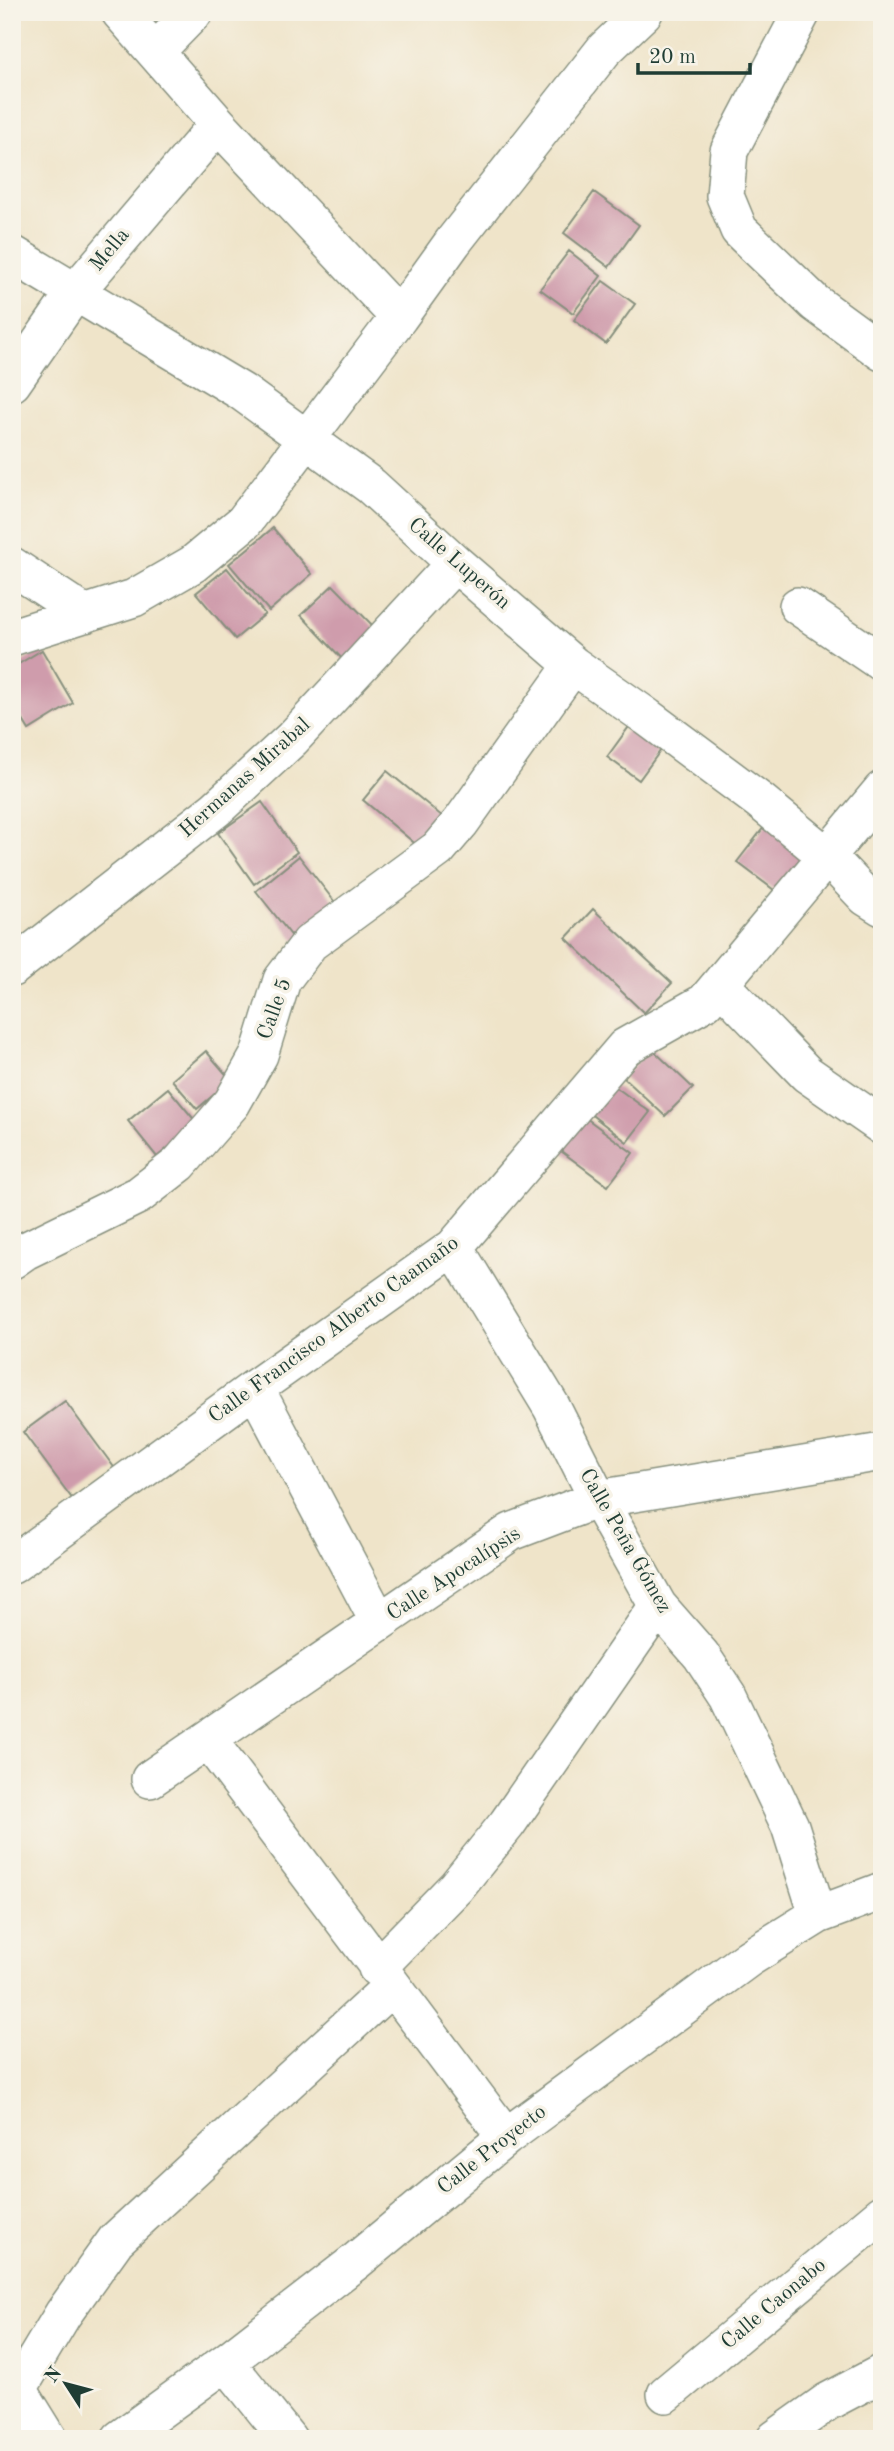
<svg xmlns="http://www.w3.org/2000/svg" width="894" height="2451" font-family="'Old Standard TT',serif">
  <style>
    .building { fill: #cf9cac }
    .lines { fill: none; stroke-linecap: round; stroke-linejoin: round }
    .minor-casing { stroke: #87907e; stroke-width: 40 }
    .minor { stroke: #fff; stroke-width: 37 }
    .labels { text-anchor: middle; dominant-baseline: central; stroke-width: 7; stroke-linejoin: round; paint-order: stroke }
    .street-label { font-size: 21px; fill: #1f3d34; stroke: #f7f3e8 }
  </style>
  <rect width="100%" height="100%" fill="#f7f3e8"/>
  <filter id="ink" filterUnits="userSpaceOnUse"><feTurbulence type="fractalNoise" baseFrequency=".0143" numOctaves="2"/><feDisplacementMap in="SourceGraphic" scale="14" xChannelSelector="R" yChannelSelector="G"/><feConvolveMatrix kernelMatrix="1 2 1 2 8 2 1 2 1" color-interpolation-filters="sRGB"/></filter>
  <filter id="wash" filterUnits="userSpaceOnUse"><feTurbulence type="fractalNoise" baseFrequency=".00686" numOctaves="4" result="noise"/><feDisplacementMap in="SourceGraphic" scale="28" xChannelSelector="R" yChannelSelector="G"/><feGaussianBlur stdDeviation="1.57" result="paint"/><feColorMatrix in="noise" values="0 0 0 0 0 0 0 0 0 0 0 0 0 0 0 0 0 1.4 0 .05"/><feComposite in="paint" operator="in"/></filter>
  <g filter="url(#wash)">
    <rect width="100%" height="100%" fill="#efe4c9"/>
    <g id="blocks">
      <!-- building -->
      <path class="building" d="M594 192 639 225 609 267 564 233Z
        M569 251 601 276 573 313 540 289Z
        M603 281 635 304 606 344 574 320Z
        M273 528 312 574 269 611 229 564Z
        M227 568 265 614 235 639 196 593Z
        M333 585 378 631 345 662 301 615Z
        M42 650 73 703 29 730 12 702V668Z
        M631 724 663 747 639 780 607 757Z
        M387 771 443 817 418 846 363 800Z
        M262 802 297 852 254 884 218 833Z
        M768 822 809 853 778 893 737 862Z
        M299 856 341 910 298 944 256 891Z
        M593 909 672 983 644 1013 566 938Z
        M651 1048 693 1088 665 1116 623 1077Z
        M206 1051 231 1080 197 1109 172 1080Z
        M606 1080 650 1112 627 1142 584 1109Z
        M168 1088 197 1123 157 1157 128 1121Z
        M586 1118 633 1153 608 1186 561 1151Z
        M65 1401 116 1470 74 1501 23 1432Z"/>
    </g>
  </g>
  <g filter="url(#ink)">
    <use href="#blocks" fill-opacity="0" stroke="#87907e" stroke-width="2"/>
    <g class="lines">
      <defs>
        <path id="minor" d="M120 12 218 124 399 317
          M802 12 729 151 725 196 739 230 815 303 882 352
          M155 52 194 12
          M12 254 242 392 371 486 455 563 573 665 647 717 760 801 828 857 866 897 882 907
          M12 383 76 291 218 124
          M12 566 85 614
          M798 606 882 663
          M12 637 134 598 193 564 244 522 399 317 453 242 604 50 644 12
          M12 968 216 809 292 739 455 563
          M720 984 807 1074 882 1126
          M454 1247 551 1406 598 1499 658 1606 701 1655 728 1696 790 1826 818 1915
          M12 1260 25 1251 139 1195 179 1164 232 1103 259 1055 282 980 310 943 438 849 461 822 573 665
          M255 1388 379 1622
          M12 1565 255 1388 454 1247 625 1047 705 1002 882 790
          M208 1740 506 2137
          M150 1779 511 1532 598 1499 882 1452
          M377 1968 456 1887 507 1824 658 1606
          M226 2362 288 2439
          M666 2394 882 2214
          M49 2439 18 2389 63 2314 116 2240 391 1987
          M120 2439 226 2362 355 2262 506 2137 749 1958 818 1915 882 1891
          M775 2439 827 2402 882 2373"/>
      </defs>
      <!-- minor casing -->
      <use href="#minor" class="minor-casing"/>
      <!-- minor -->
      <use href="#minor" class="minor"/>
    </g>
  </g>
  <g class="labels">
    <!-- street labels -->
    <g class="street-label">
      <text transform="translate(110 250) rotate(-50)">Mella</text>
      <text transform="translate(459 564) rotate(41)">Calle Luperón</text>
      <text transform="translate(245 778) rotate(-42)">Hermanas Mirabal</text>
      <text transform="translate(275 1009) rotate(-70)">Calle 5</text>
      <text transform="translate(334 1330) rotate(-36)">Calle Francisco Alberto Caamaño</text>
      <text transform="translate(625 1541) rotate(60)">Calle Peña Gómez</text>
      <text transform="translate(454 1574) rotate(-33)">Calle Apocalípsis</text>
      <text transform="translate(492 2150) rotate(-38)">Calle Proyecto</text>
      <text transform="translate(774 2304) rotate(-40)">Calle Caonabo</text>
    </g>
  </g>
  <!-- margin -->
  <rect width="894" height="2451" fill="none" stroke="#f7f3e8" stroke-width="42"/>
  <!-- north arrow -->
  <g transform="translate(66 2384) rotate(306)" stroke="#f7f3e8" stroke-width="5" paint-order="stroke">
  <path d="M0-5L12 26L0 18L-12 26Z" fill="#1f3d34"/>
  <text y="-10" font-size="19" font-weight="bold" text-anchor="middle" fill="#1f3d34">N</text>
  </g>
  <!-- scale -->
  <path d="M638 63v10h112v-10" fill="none" stroke="#1f3d34" stroke-width="3.5"/>
  <text x="649" y="63" font-size="21" fill="#1f3d34" stroke="#f7f3e8" stroke-width="5" paint-order="stroke">20 m</text>
</svg>
